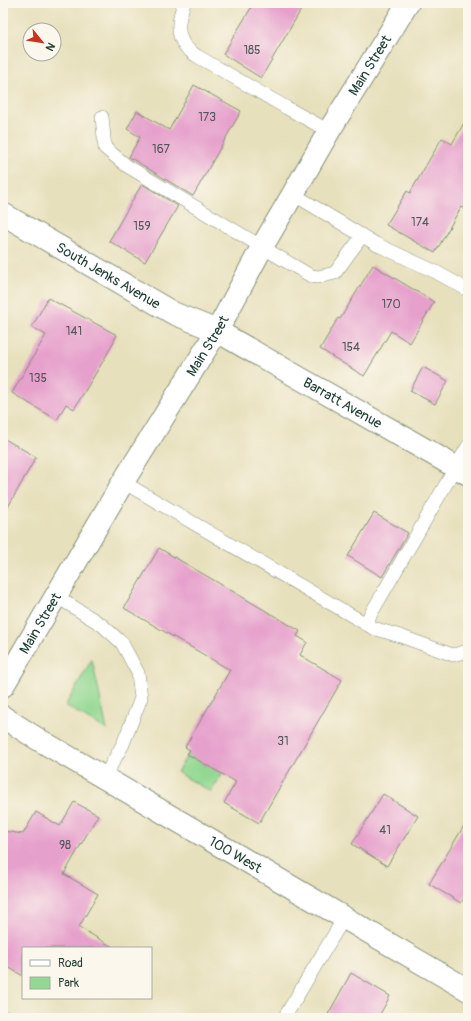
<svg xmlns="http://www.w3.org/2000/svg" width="471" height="1021" font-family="Pangolin,sans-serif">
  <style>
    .green { fill: #93d892; stroke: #598a63 }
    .building { fill: #e6a0cc }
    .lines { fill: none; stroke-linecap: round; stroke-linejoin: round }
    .lane-casing { stroke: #838e78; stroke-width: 14 }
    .street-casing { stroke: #838e78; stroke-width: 24 }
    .secondary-casing { stroke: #838e78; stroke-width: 24 }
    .primary-casing { stroke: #838e78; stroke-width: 24 }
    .lane { stroke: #fff; stroke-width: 13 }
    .street { stroke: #fff; stroke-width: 22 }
    .secondary { stroke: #fff; stroke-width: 22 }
    .primary { stroke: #fff; stroke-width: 22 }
    .labels { text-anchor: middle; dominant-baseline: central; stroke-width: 3; stroke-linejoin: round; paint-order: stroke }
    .number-label { font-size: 12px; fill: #51565a }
    .street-label { font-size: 14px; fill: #1f3d34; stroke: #fbf7ec }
  </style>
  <rect width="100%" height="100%" fill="#fbf7ec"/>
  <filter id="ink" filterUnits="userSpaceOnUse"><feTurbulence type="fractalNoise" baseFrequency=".025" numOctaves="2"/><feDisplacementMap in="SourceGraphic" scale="8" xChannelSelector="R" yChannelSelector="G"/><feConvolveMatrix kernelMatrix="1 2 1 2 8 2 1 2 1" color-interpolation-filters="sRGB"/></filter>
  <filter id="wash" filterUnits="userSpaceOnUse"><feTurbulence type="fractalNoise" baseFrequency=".012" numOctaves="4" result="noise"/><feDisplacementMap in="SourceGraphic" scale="16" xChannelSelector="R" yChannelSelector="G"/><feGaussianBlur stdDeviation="0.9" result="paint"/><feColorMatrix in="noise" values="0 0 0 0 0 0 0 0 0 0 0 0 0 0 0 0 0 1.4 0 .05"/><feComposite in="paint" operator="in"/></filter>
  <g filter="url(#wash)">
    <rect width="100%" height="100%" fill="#e7e0bc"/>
    <!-- green -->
    <path class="green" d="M92 659 107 730 66 706 67 703Z
      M188 754 222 774 211 792 177 772Z"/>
    <g id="blocks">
      <!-- building -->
      <path class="building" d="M254 3H305L261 78 223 54Z
        M194 85 241 111 193 196 129 157 140 137 127 129 137 111 169 130Z
        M468 116V211L461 207 435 253 386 225 407 191 410 193 442 138 452 144Z
        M142 184 178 206 145 262 109 241Z
        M373 265 434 302 410 343 391 331 364 376 320 349 338 318 340 319Z
        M48 298 117 335 105 358 74 409 66 404 57 420 12 393 46 335 32 327Z
        M423 367 448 381 435 404 410 391Z
        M3 438 36 457 3 516Z
        M374 513 408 533 382 577 348 556Z
        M159 548 300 631 297 636 307 642 300 655 342 680 259 823 224 803 236 782 187 754 190 750 185 747 230 670 124 608Z
        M383 794 418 816 387 866 352 844Z
        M74 802 98 815 64 874 98 894 79 927 114 948H23V976L3 964V831L23 834 36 812 60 826Z
        M468 819V892L461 903 429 884Z
        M351 973 390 996 378 1018H326Z"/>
    </g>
  </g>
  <g filter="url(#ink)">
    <use href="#blocks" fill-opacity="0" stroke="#838e78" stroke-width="1"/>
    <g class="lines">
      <defs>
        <path id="lane" d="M184 3C179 17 175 33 185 46 188 50 193 53 197 56L287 108 329 131
          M102 117 105 148 127 166 262 247 311 276 318 277 335 273 362 236
          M293 194 376 244 436 272 468 290
          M123 482 373 628 400 636 453 655 468 651
          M56 596 102 625 122 643 138 673 141 698 123 744 104 778
          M365 624 468 446
          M3 1016 6 1018
          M284 1018 344 918"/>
        <g id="street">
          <path id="s1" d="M3 214 173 313 217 331 468 474"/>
        </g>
        <g id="secondary">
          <path id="s2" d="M3 717 36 738 468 990"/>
        </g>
        <g id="primary">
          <path id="s3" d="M3 686 123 482 217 331 262 247 293 194 329 131 408 3"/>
        </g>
      </defs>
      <!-- lane casing -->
      <use href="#lane" class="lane-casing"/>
      <!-- street casing -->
      <use href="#street" class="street-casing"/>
      <!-- secondary casing -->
      <use href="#secondary" class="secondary-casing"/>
      <!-- primary casing -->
      <use href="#primary" class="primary-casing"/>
      <!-- lane -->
      <use href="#lane" class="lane"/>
      <!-- street -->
      <use href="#street" class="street"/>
      <!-- secondary -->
      <use href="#secondary" class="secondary"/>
      <!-- primary -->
      <use href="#primary" class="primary"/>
    </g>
  </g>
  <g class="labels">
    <!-- number labels -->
    <g class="number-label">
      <text x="252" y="50">185</text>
      <text x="207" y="117">173</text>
      <text x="161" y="149">167</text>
      <text x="420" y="222">174</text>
      <text x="142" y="226">159</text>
      <text x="391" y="304">170</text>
      <text x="74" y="331">141</text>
      <text x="351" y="347">154</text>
      <text x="38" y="378">135</text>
      <text x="283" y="741">31</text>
      <text x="385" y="830">41</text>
      <text x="65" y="845">98</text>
    </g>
    <!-- street labels -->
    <g class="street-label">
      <text stroke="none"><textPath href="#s3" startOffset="721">Main Street</textPath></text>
      <text stroke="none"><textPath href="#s1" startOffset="122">South Jenks Avenue</textPath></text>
      <text stroke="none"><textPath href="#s3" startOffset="397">Main Street</textPath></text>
      <text stroke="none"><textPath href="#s1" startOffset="389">Barratt Avenue</textPath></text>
      <text stroke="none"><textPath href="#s3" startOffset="73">Main Street</textPath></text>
      <text stroke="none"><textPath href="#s2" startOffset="270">100 West</textPath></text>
    </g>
  </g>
  <!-- margin -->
  <rect width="471" height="1021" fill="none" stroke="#fbf7ec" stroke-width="16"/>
  <!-- legend -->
  <rect x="22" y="947" width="130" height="52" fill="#fbf7ec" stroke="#a3ada2"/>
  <rect x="30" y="960" width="20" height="6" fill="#ffffff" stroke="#a3ada2"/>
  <text x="58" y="967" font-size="12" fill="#1f3d34">Road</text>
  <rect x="30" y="977" width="20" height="12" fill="#93d892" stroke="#a3ada2"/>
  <text x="58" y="987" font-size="12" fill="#1f3d34">Park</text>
  <!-- north arrow -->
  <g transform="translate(42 42) rotate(120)"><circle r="19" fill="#fbf7ec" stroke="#a3ada2"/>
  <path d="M0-3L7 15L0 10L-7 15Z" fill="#c8321e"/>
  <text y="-6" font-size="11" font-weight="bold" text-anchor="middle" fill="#1f3d34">N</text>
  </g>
</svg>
